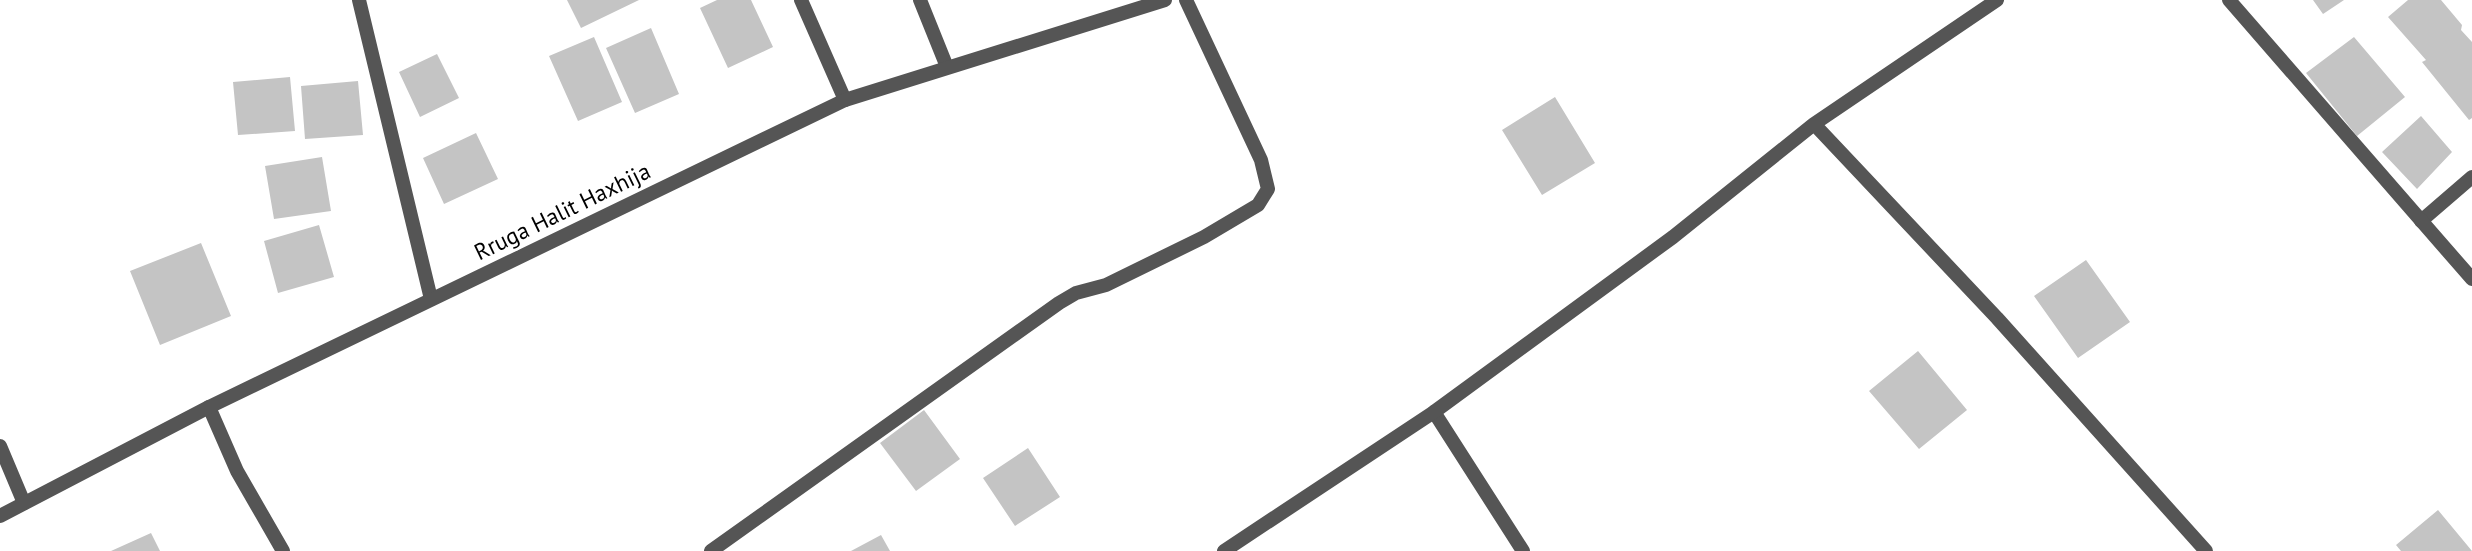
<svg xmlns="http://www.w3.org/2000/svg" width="2472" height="551" font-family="'PT Sans',sans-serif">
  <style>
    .building { fill: #c4c4c4 }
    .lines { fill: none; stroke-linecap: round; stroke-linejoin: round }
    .service { stroke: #555; stroke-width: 14 }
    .minor { stroke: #555; stroke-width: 14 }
    .tertiary { stroke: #555; stroke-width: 14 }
    .labels { text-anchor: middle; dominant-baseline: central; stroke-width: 5; stroke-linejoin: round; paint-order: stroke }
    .street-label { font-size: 23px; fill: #000; stroke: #fff }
  </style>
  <rect width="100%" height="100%" fill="#fff"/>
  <!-- building -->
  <path class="building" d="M567 0H639L581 28Z
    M717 0H751L773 47 728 68 700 8Z
    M2313 0H2344L2323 14Z
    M2408 0H2441L2462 25 2461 30 2472 42V118L2469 120 2422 62 2426 60 2388 17Z
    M651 28 679 94 635 113 606 48Z
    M594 37 622 102 578 121 549 56Z
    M2354 37 2405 97 2357 136 2306 73Z
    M437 54 459 98 420 117 399 72Z
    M290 77 295 131 238 135 233 82Z
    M358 81 363 135 305 139 301 86Z
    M1555 97 1595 163 1542 195 1502 130Z
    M2421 116 2452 152 2417 189 2382 152Z
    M476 133 498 179 444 204 423 158Z
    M322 157 331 211 274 219 265 166Z
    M319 225 334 277 278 293 264 241Z
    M201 243 231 316 160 345 130 271Z
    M2086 260 2130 322 2078 358 2034 296Z
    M1918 351 1967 410 1919 449 1869 391Z
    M924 410 960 459 916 491 880 443Z
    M1028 448 1060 497 1015 526 983 478Z
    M2438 510 2472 551H2401L2396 545Z
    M151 533 160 551H111Z
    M881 535 890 551H851Z"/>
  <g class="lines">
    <!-- service -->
    <path class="service" d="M1434 412 1523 551"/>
    <!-- minor -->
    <path class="minor" d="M359 0 431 299
      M801 0 845 100
      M920 0 947 67
      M1814 124 1997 318 2206 551
      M2421 221 2472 177
      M209 407 237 471 283 551
      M0 446 24 503
      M711 551 1059 303 1076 293 1106 285 1204 237 1258 205 1268 189 1261 160 1186 0
      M1224 551 1434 412 1673 237 1814 124 1997 0"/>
    <!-- tertiary -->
    <path class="tertiary" d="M2229 0 2472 279
      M0 516 209 407 845 100 1165 0"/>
  </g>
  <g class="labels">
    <!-- street labels -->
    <g class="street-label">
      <text transform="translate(562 211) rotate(-26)">Rruga Halit Haxhija</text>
    </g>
  </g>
</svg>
